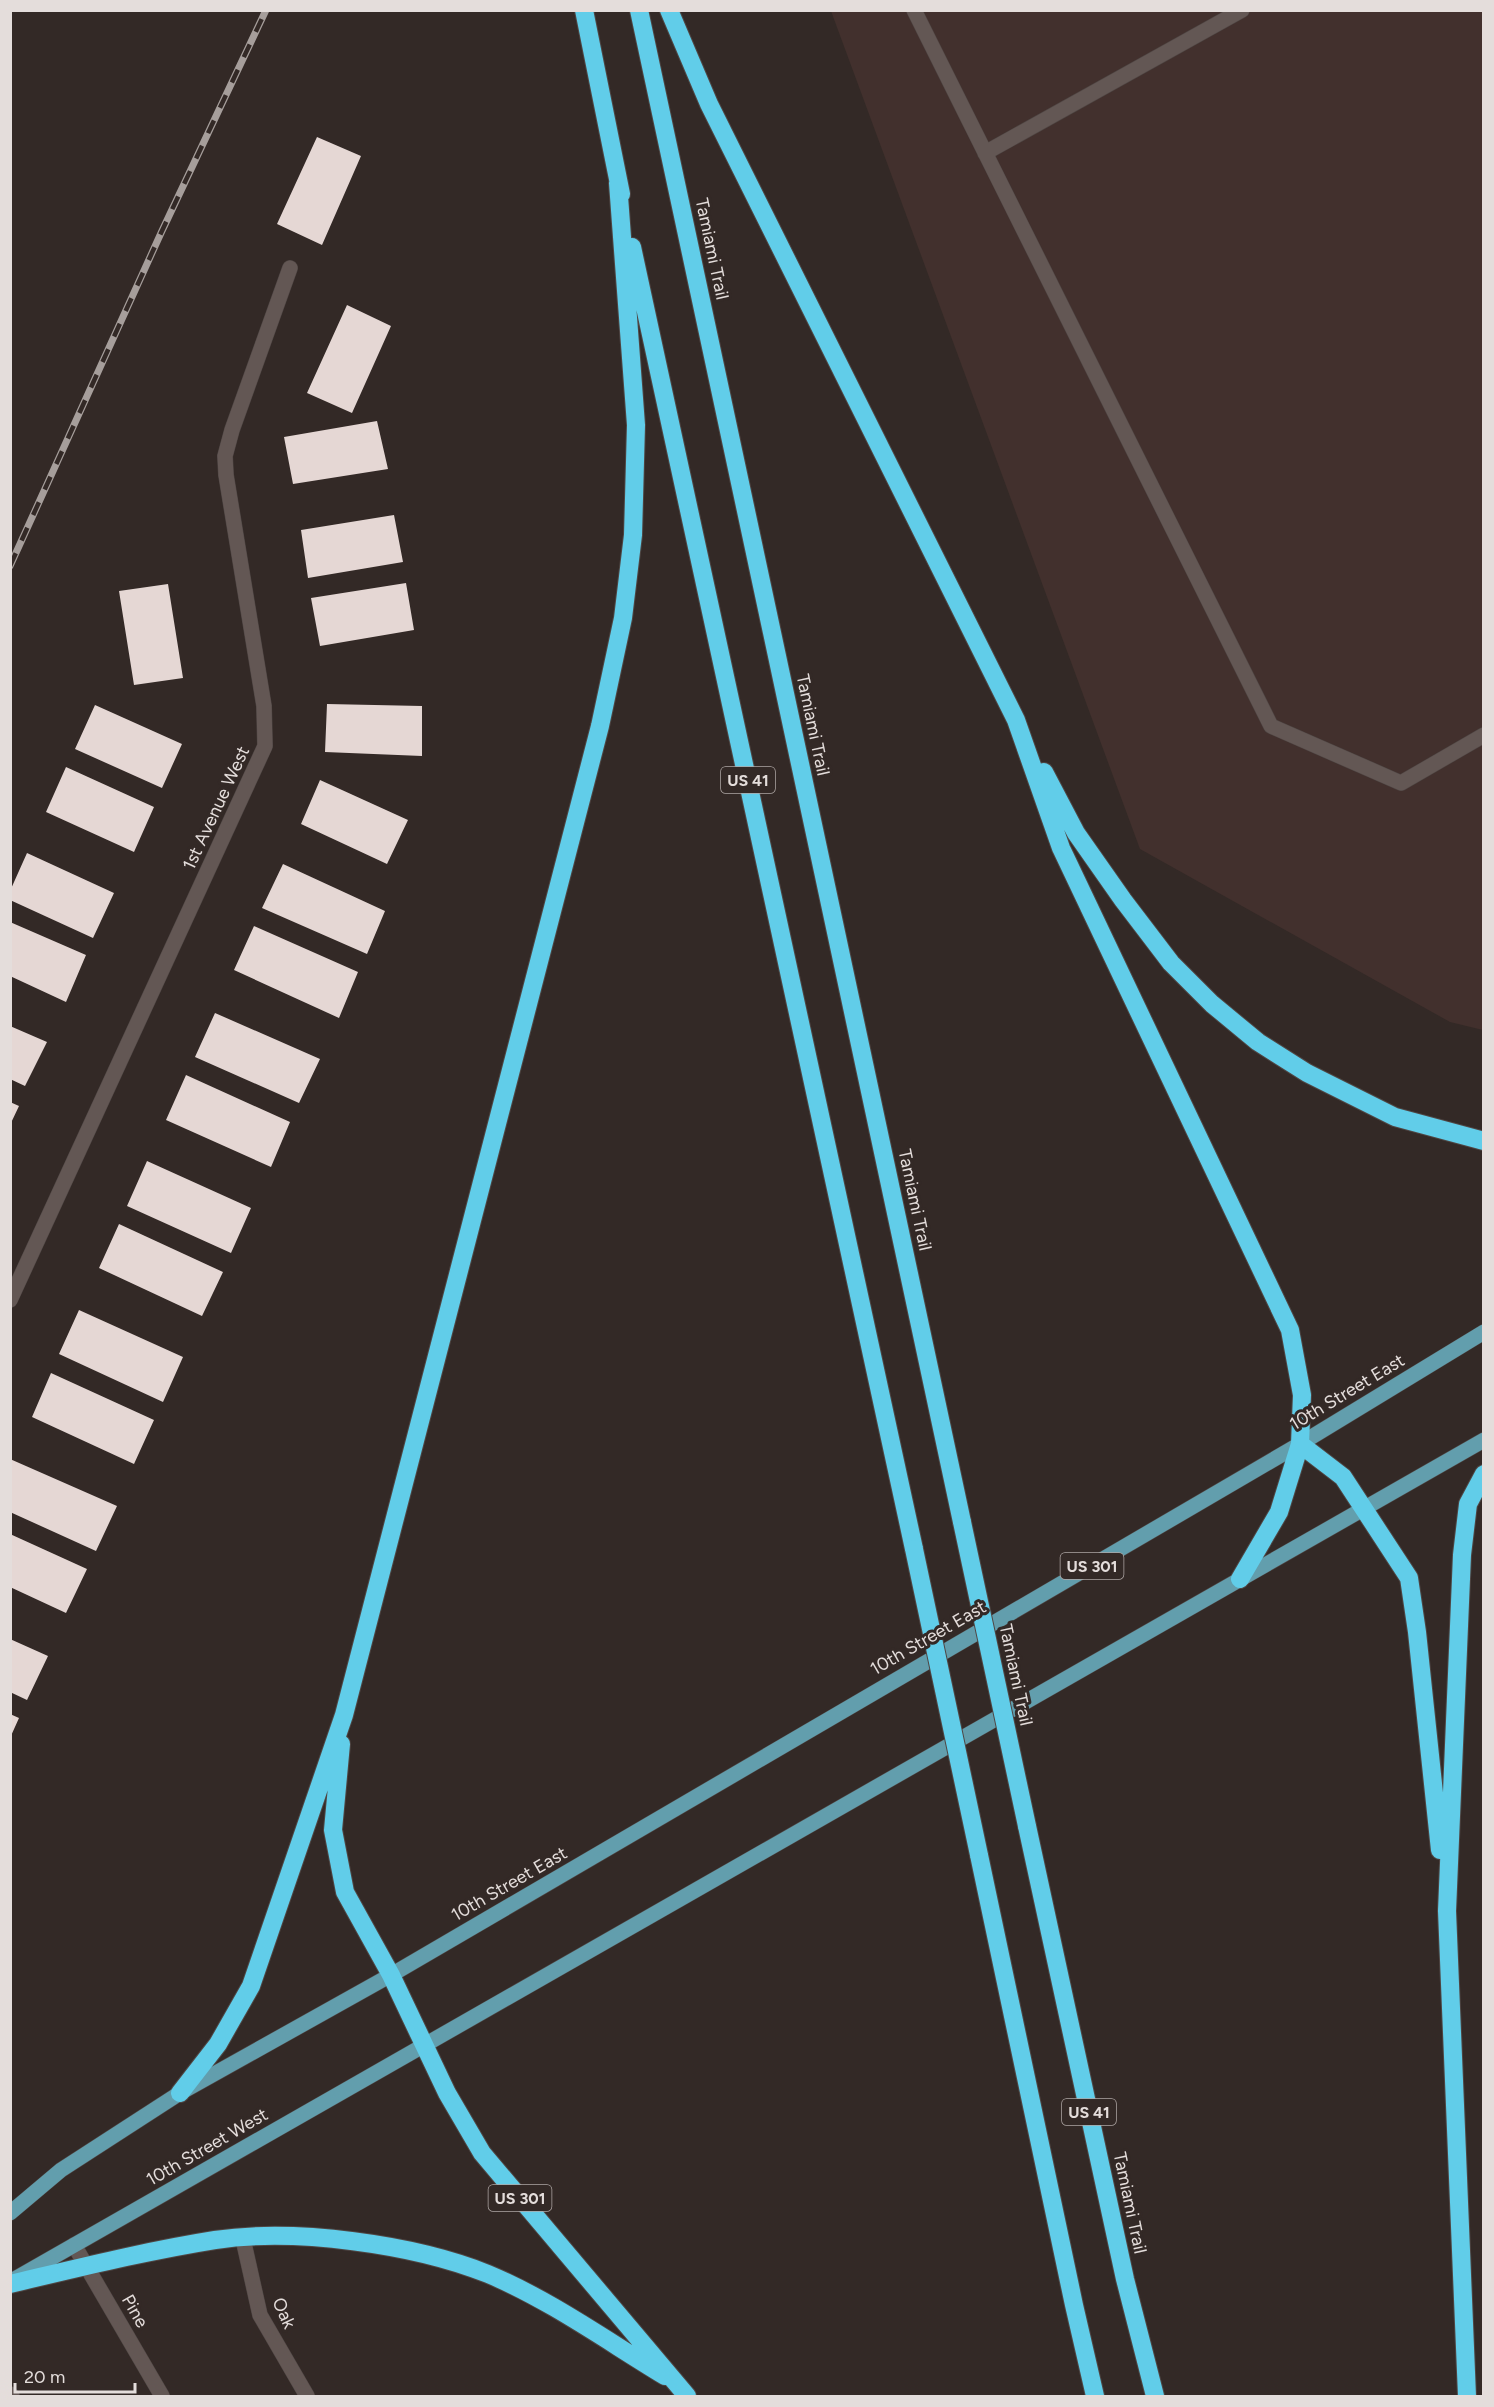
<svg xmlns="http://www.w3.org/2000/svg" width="1494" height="2407" font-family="Figtree,sans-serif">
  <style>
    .built { fill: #42302d }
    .building { fill: #e5d7d4 }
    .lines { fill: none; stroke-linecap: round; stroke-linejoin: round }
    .lane-casing { stroke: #4f4644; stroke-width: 16 }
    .street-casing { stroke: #4f4644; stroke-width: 16 }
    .primary-casing { stroke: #4f4644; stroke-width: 16 }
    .highway-casing { stroke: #4f4644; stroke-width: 20 }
    .lane { stroke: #635754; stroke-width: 15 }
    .street { stroke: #635754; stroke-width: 15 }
    .primary { stroke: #629ead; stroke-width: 15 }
    .highway { stroke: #61cde9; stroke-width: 18 }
    .rail-casing { stroke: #a69e9b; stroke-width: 7 }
    .rail { stroke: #332926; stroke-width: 4.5; stroke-dasharray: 14; stroke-linecap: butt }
    .highway-bridge-casing { stroke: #4f4644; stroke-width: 20; stroke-linecap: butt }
    .highway-bridge { stroke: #61cde9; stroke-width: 18 }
    .labels { text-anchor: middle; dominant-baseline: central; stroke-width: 6; stroke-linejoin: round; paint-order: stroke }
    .shield { fill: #332926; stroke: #afa7a5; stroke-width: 1.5 }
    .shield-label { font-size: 16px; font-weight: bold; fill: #e4dddb }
    .street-label { font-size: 18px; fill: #e4dddb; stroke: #332926 }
  </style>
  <rect width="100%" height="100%" fill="#332926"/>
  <!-- built -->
  <path class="built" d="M831 11H1483V1030L1450 1022 1140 849Z"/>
  <!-- building -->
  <path class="building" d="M317 137 361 156 322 245 277 224Z
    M347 305 391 326 352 413 307 393Z
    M377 421 388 469 293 484 284 437Z
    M394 515 403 562 308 578 301 530Z
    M406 583 414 630 320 646 311 598Z
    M168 584 183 678 134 685 119 591Z
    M327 704 422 706V756L325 752Z
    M95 705 182 744 162 788 75 749Z
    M66 767 154 807 134 852 46 812Z
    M320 780 408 820 387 864 301 824Z
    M27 853 114 893 93 938 10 900V891Z
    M283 864 385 911 367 954 262 908Z
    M10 922 86 955 66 1002 10 976Z
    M254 926 358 972 339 1018 234 970Z
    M215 1013 320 1059 299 1103 195 1057Z
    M10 1026 47 1042 25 1086 10 1079Z
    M186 1075 290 1122 271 1167 166 1120Z
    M10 1102 19 1106 10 1125Z
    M147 1161 251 1208 231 1253 127 1206Z
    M119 1224 223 1272 202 1316 99 1268Z
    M79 1310 183 1357 163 1402 59 1354Z
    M51 1373 154 1420 134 1464 32 1417Z
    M10 1459 117 1506 96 1551 10 1512Z
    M10 1534 87 1569 66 1613 10 1587Z
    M10 1639 48 1656 27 1700 10 1692Z
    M10 1714 19 1718 10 1738Z"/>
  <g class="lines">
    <defs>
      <path id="lane" d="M914 10 1271 726 1401 783 1484 735
        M985 153 1242 10
        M243 2239 260 2315 307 2396
        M74 2245 162 2396
        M10 2394 12 2396"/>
      <path id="street" d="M10 1300 265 746 264 706 226 475 225 456 232 430 290 268"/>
      <path id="primary" d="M10 2213 61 2170 180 2093 391 1975 1300 1444 1484 1332
        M13 2280 1484 1440"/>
      <path id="highway" d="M584 10 621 194
        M639 10 962 1522
        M669 10 709 104 1016 720 1061 848 1290 1330 1302 1395 1300 1444 1279 1512 1240 1579
        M632 247 914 1549
        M1044 772 1076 833 1123 900 1171 963 1212 1004 1258 1042 1307 1073 1395 1117 1484 1141
        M1300 1444 1343 1477 1409 1578 1417 1632 1440 1850
        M341 1744 333 1830 345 1892 391 1975 447 2093 482 2153 687 2396
        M1027 1826 1125 2279 1155 2396
        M979 1855 1074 2305 1095 2396
        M180 2093 218 2044 251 1986 344 1715 600 726 623 618 633 535 636 425 618 183
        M10 2284C78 2268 146 2251 215 2240 295 2228 413 2244 488 2274 550 2300 607 2341 665 2376
        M1467 2396 1447 1911 1462 1555 1468 1504 1484 1474"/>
    </defs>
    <!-- lane casing -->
    <use href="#lane" class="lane-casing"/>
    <!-- street casing -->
    <use href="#street" class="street-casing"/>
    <!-- primary casing -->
    <use href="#primary" class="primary-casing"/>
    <!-- highway casing -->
    <use href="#highway" class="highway-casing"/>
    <!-- lane -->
    <use href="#lane" class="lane"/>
    <!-- street -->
    <use href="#street" class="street"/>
    <!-- primary -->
    <use href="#primary" class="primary"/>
    <!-- highway -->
    <use href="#highway" class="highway"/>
    <defs>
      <path id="rail" d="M10 566 161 233 266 10"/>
    </defs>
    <!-- rail casing -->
    <use href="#rail" class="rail-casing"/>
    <!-- rail -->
    <use href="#rail" class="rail"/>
    <defs>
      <path id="highway-bridge" d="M962 1522 1027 1826
        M914 1549 979 1855"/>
    </defs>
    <!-- highway-bridge casing -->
    <use href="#highway-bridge" class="highway-bridge-casing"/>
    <!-- highway-bridge -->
    <use href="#highway-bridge" class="highway-bridge"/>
  </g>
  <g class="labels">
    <!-- shield labels -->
    <g class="shield">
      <rect x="721" y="767" width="54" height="26" rx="4.5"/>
      <rect x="1060.5" y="1553" width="63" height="26" rx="4.5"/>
      <rect x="1062" y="2099" width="54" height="26" rx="4.5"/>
      <rect x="488.5" y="2185" width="63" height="26" rx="4.5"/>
    </g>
    <g class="shield-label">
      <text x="748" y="780">US 41</text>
      <text x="1092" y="1566">US 301</text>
      <text x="1089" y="2112">US 41</text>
      <text x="520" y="2198">US 301</text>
    </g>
    <!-- street labels -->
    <g class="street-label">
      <text transform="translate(712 249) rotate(78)">Tamiami Trail</text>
      <text transform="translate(813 725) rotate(78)">Tamiami Trail</text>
      <text transform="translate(216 808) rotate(-65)">1st Avenue West</text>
      <text transform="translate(915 1200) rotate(78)">Tamiami Trail</text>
      <text transform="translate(1347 1392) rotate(-31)">10th Street East</text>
      <text transform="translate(928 1638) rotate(-30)">10th Street East</text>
      <text transform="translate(1016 1675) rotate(78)">Tamiami Trail</text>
      <text transform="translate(509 1884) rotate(-30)">10th Street East</text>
      <text transform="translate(207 2147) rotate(-30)">10th Street West</text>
      <text transform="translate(1130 2203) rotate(78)">Tamiami Trail</text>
      <text transform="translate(135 2311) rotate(60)">Pine</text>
      <text transform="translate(284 2313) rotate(66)">Oak</text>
    </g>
  </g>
  <!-- border -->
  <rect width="1494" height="2407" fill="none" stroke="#e4dddb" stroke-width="24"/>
  <!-- scale -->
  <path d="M15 2383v9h120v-9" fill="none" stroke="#e4dddb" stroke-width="3"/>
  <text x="24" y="2383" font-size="18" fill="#e4dddb" stroke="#332926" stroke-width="4.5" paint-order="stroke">20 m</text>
</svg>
